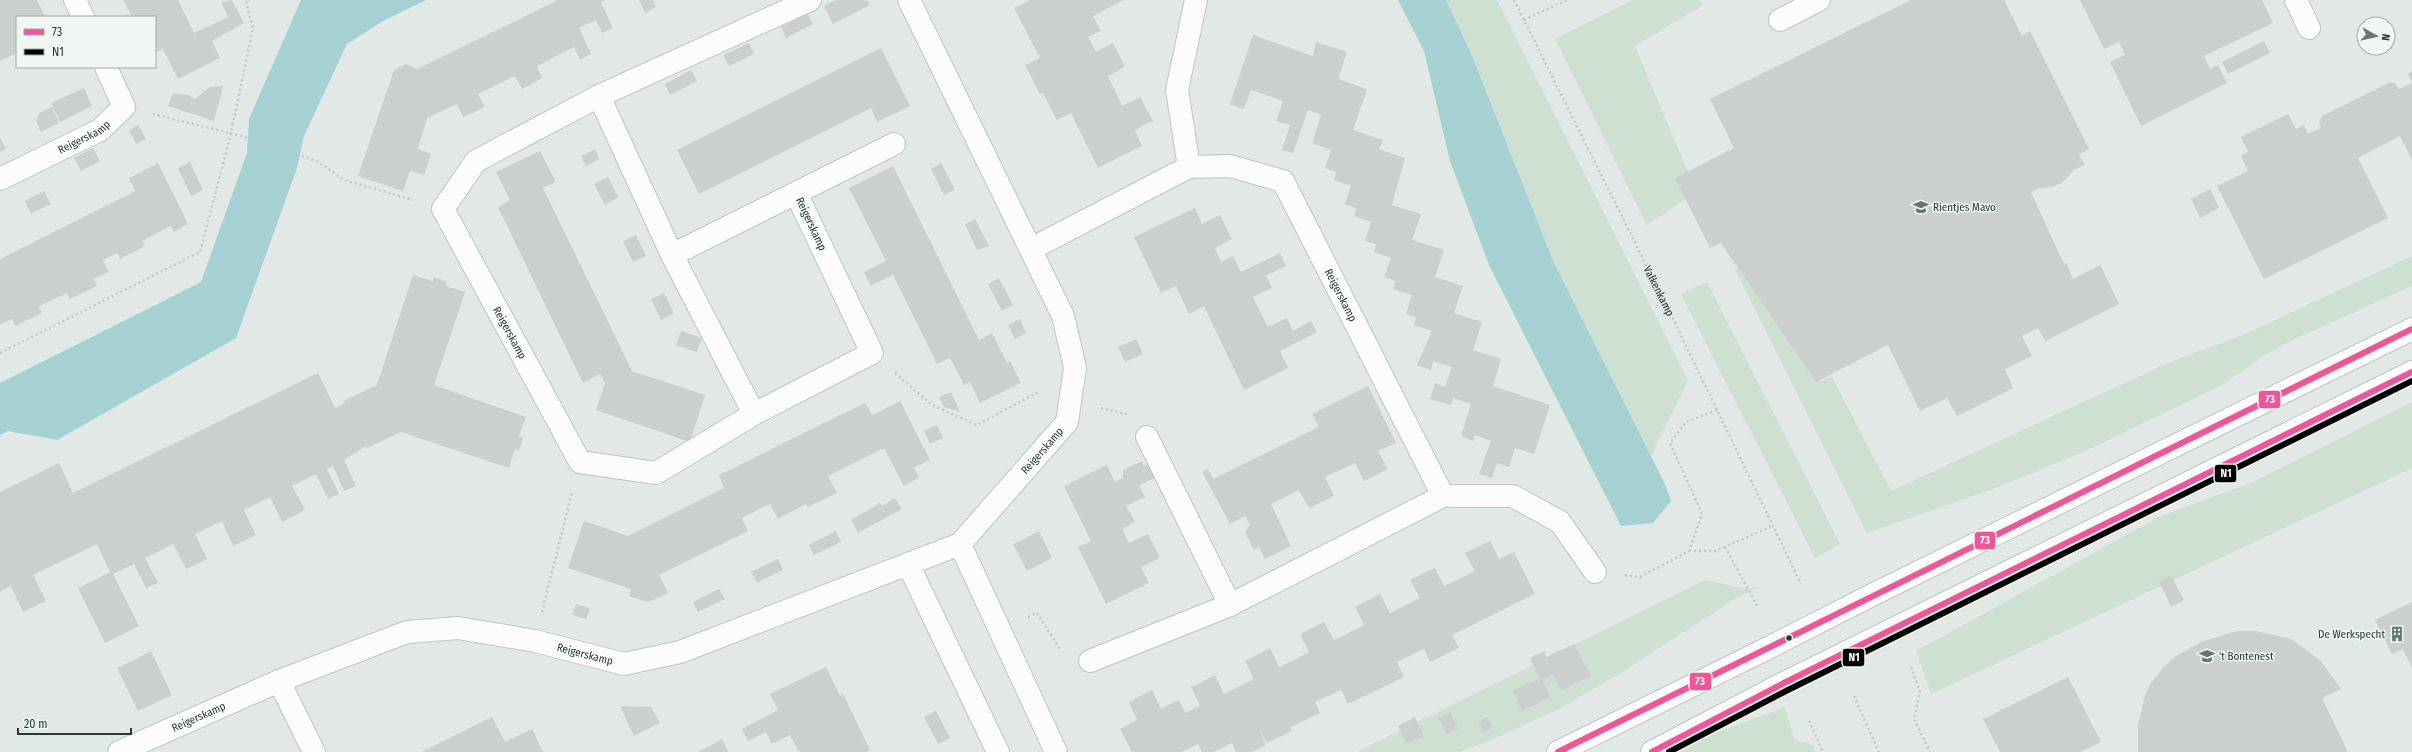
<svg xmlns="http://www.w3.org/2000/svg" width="2412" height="752" font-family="'Fira Sans Condensed',sans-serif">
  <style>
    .green { fill: #cde0d1 }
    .water { fill: #a6d1d3 }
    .building { fill: #cbd0ce }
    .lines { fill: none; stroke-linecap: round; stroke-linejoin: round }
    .minor-casing { stroke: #bfc4c2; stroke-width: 24 }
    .path { stroke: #bfc8c4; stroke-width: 2.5; stroke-dasharray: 2 3; stroke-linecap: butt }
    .minor { stroke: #fbfcfb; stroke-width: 22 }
    .minor-bridge-casing { stroke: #bfc4c2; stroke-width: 24; stroke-linecap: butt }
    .minor-bridge { stroke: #fbfcfb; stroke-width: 22 }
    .bus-1-casing { stroke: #f0f7f3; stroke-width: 9 }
    .bus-2-casing { stroke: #f0f7f3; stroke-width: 9 }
    .bus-1 { stroke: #ef5597; stroke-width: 6 }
    .bus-2 { stroke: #000; stroke-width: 6 }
    .bus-dot { fill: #223931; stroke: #f0f7f3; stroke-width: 1.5 }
    .labels { text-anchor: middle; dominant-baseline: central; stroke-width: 3; stroke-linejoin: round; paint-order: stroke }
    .street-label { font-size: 11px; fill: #223931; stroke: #f0f7f3 }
    .poi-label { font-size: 11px; fill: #223931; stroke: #f0f7f3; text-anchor: start }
    .line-badge { stroke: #f0f7f3; stroke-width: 1.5 }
    .badge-label { font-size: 11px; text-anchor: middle; font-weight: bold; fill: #fff }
  </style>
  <rect width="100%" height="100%" fill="#e2e8e5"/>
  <!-- green -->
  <path class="green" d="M1446 0H1497L1688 381 1651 456 1554 263 1470 51Z
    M1633 0H1700L1703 5 1635 46 1688 172 1686 199 1647 225 1555 39Z
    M2412 256V286L2295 339 2262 357 2224 384 2086 451 1993 489 1867 533 1735 269 1738 268 1816 382 1832 377 1891 491 2168 363 2243 335Z
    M1707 282 1840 544 1815 558 1681 294Z
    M2412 402V468L1931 694 1916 651 2161 516 2251 483Z
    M1705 580 1747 589 1759 587 1730 602 1621 673 1561 708 1494 739 1460 752H1357Z
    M1785 707 1794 739 1812 745 1816 752H1672L1689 743Z"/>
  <!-- water -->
  <path class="water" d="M301 0H426L383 21 347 44 304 136 297 168 236 338 57 440 8 431 0 435V383L201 282 247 153 249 119Z
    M1398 0H1446L1470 51 1554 263 1664 482 1671 501 1653 523 1621 526 1489 265 1450 161 1424 51Z"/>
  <!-- building -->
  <path class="building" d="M0 0H37L45 17H17V53L0 61Z
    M123 0H178L194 33 228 17 221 2 232 0 244 23 212 41 220 58 178 79 163 49 184 38 155 53V17H132Z
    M558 0H605L601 2 613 28 602 33 596 20 579 28 591 54 580 60 574 47 537 66 542 78 522 89 515 76 478 94 485 107 463 117 457 104 427 118 418 149 431 154 424 175 410 171 403 191 358 176 394 70 406 64 417 69Z
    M639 0H653L656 7 645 13Z
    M836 0H867L870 5 833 24 824 6Z
    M1030 0H1124L1093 16 1101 31 1088 37 1096 52 1113 43 1125 67 1108 76 1122 106 1140 97 1153 121 1135 130 1142 146 1098 168 1071 113 1057 120 1043 93 1040 94 1025 65 1040 58 1014 8Z
    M1911 0H2004L2022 36 2030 31 2089 149 2079 154 2085 165 2074 170 2062 183 2052 187 2039 188 2031 192 2064 264 2066 263 2073 279 2100 265 2119 304 2045 341 2038 328 2022 336 2032 356 2005 369 2013 388 1957 416 1947 398 1920 411 1888 345 1816 382 1721 243 1710 248 1675 178 1734 148 1710 99Z
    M2080 0H2262L2273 23 2204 56 2210 69 2218 65 2227 83 2141 126 2110 62 2125 55 2119 42 2104 49Z
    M808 14 813 24 786 38 781 27Z
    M1253 35 1313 56 1316 42 1347 52 1338 79 1367 89 1353 130 1383 140 1379 149 1405 158 1392 205 1421 214 1412 240 1444 250 1435 277 1463 286 1454 313 1482 322 1473 350 1501 359 1493 386 1550 405 1534 454 1515 448 1509 467 1497 463 1492 478 1479 474 1491 441 1475 435 1473 441 1461 436 1471 404 1453 398 1451 405 1430 399 1435 383 1445 387 1452 367 1433 361 1431 370 1417 365 1432 331 1414 325 1416 317 1406 314 1412 295 1393 289 1396 281 1384 277 1391 258 1374 252 1376 244 1365 241 1371 222 1354 216 1356 208 1345 204 1351 186 1334 180 1336 172 1325 168 1331 150 1312 143 1321 115 1308 110 1293 153 1282 150 1290 125 1276 121 1283 101 1251 90 1244 109 1230 104Z
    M2264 41 2270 53 2228 74 2222 62Z
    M749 43 754 54 729 66 723 55Z
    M881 48 910 106 877 122 871 108 699 194 677 150Z
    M691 70 697 81 670 95 665 84Z
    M2412 71V160L2400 136 2358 158 2388 218 2264 279 2217 186 2248 171 2241 156 2248 152 2241 137 2288 114 2296 129 2304 125 2308 134 2321 128 2319 122 2322 116 2389 83H2395L2399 89 2412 83 2408 74Z
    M223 86 214 121 168 106 173 93 188 95 195 99 210 87Z
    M84 88 92 106 60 122 51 103Z
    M52 107 59 123 41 132 36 121 39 113Z
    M138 125 146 139 136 144 129 130Z
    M0 138 6 149 0 152Z
    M93 148 100 161 81 171 74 158Z
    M595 149 599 159 586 166 581 156Z
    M540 151 556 182 543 188 632 371 705 395 690 442 596 410 605 383 600 374 583 383 498 207 510 200 496 172Z
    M190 162 203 190 191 196 178 168Z
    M158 163 188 224 174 232 171 226 142 241 145 246 120 259 117 253 103 260 109 272 93 279 97 286 70 299 67 293 39 306 42 313 15 326 12 319 0 325V259L135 191 129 178Z
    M941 163 955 190 944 195 931 169Z
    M893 166 979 340 992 333 1007 363 1010 361 1021 383 980 403 970 382 964 385 950 358 937 364 893 275 871 286 864 272 886 261 849 188Z
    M608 177 618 197 605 205 594 184Z
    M2210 189 2219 208 2200 218 2191 199Z
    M44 191 51 204 31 214 25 201Z
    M1195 208 1202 224 1220 215 1232 239 1215 248 1221 262 1233 256 1241 272 1280 253 1286 266 1266 276 1272 288 1253 297 1268 327 1287 318 1293 331 1311 321 1317 332 1280 351 1288 368 1244 390 1204 306 1189 314 1176 286 1161 293 1134 237Z
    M975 219 989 246 977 250 965 224Z
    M636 235 646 256 633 262 623 241Z
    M413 275 433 281 434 277 447 282 446 286 465 292 434 385 526 417 519 436 523 437 519 451 515 449 509 468 401 432 367 448 366 446 344 460 356 486 344 491 333 466 327 469 339 494 328 499 316 474 292 486 305 510 282 522 270 497 244 510 256 535 233 546 222 521 195 534 207 559 186 569 173 544 145 558 158 583 146 588 134 564 113 574 139 626 105 643 78 588 110 572 97 544 33 575 46 601 23 612 11 586 0 592V492L59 463 73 493 318 373 335 408 345 403 343 401 377 385Z
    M999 278 1013 305 1002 311 988 284Z
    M664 293 674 313 661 320 651 299Z
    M1020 319 1026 333 1015 339 1008 325Z
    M681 331 702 338 697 352 676 345Z
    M1136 339 1143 354 1125 362 1118 347Z
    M1368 386 1396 443 1378 451 1388 469 1364 481 1355 463 1325 477 1334 496 1309 508 1299 490 1271 504 1291 546 1265 559 1259 547 1254 550 1245 532 1250 525 1245 516 1230 524 1202 472 1208 469 1213 479 1319 427 1312 414Z
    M951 392 960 412 944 407 939 397Z
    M900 401 930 460 914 468 919 478 904 486 884 448 828 476 837 493 808 507 806 504 778 519 770 504 742 518 748 531 659 575 668 593 648 602 629 596 631 589 568 568 584 521 628 536 724 488 719 475 777 446 865 403 872 415Z
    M937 425 943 438 930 444 924 431Z
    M1156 460 1163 474 1139 485 1145 497 1126 506 1135 522 1122 529 1129 543 1148 534 1160 558 1141 567 1149 583 1106 604 1078 547 1091 541 1064 486 1107 465 1115 482 1123 478V470L1142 461 1143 466Z
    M895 498 902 509 858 533 851 520 880 503 882 506Z
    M836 531 841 542 814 555 809 545Z
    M1039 531 1052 558 1027 571 1013 544Z
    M1490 541 1499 559 1514 552 1535 594 1452 635 1459 648 1430 662 1424 649 1397 662 1404 677 1348 704 1341 690 1315 702 1320 713 1293 726 1290 728 1292 731 1267 743 1259 730 1266 745 1252 752H1236L1232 743 1213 752H1202L1198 744 1181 752H1132L1120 729 1137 720 1129 702 1152 690 1161 709 1179 700 1185 713 1200 706 1191 687 1215 675 1224 694 1254 679 1245 661 1270 648 1279 667 1309 652 1300 634 1324 622 1334 640 1364 625 1355 607 1380 594 1390 613 1420 598 1410 580 1422 574 1435 568 1444 586 1475 571 1465 553Z
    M778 559 783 570 757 583 751 572Z
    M2171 576 2184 600 2171 607 2159 581Z
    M719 589 725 599 698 612 693 602Z
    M2412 602V668L2403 649 2392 654 2375 620Z
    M576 604 590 608 586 619 572 615Z
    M2237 631H2256L2291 639 2320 660 2341 689 2322 698 2348 752H2138V726L2144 699 2150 684 2163 668 2176 656 2201 642Z
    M1574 644 1591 676 1561 691 1553 675 1542 681 1550 697 1522 711 1513 691 1540 678 1530 658 1545 651 1546 657Z
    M151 651 172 695 138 711 117 668Z
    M826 667 840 696 843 694 870 750 866 752H799L790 735 772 744 766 732 748 741 742 729 778 710 770 694Z
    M2068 677 2101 742 2080 752H2000L1983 719Z
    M620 706 651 707 660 723 634 736Z
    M936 711 950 738 938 744 924 717Z
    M1450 712 1458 728 1447 734 1438 718Z
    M492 717 505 742 532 729 543 752H421Z
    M1415 717 1424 736 1407 744 1398 726Z
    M1487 717 1493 727 1484 732 1478 721Z
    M722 739 728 752H697L708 747Z"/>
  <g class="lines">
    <defs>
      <g id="minor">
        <path d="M75 0 83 17"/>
        <path d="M2296 0 2309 28"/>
        <path d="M1780 20 1819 0"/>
        <path d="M599 96 810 0"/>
        <path d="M1189 167 1177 90 1196 0"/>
        <path id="s2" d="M0 179 100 130 124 107 106 67"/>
        <path id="s3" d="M1031 249 1189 167 1230 166 1283 181 1443 496"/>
        <path d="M672 255 894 144"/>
        <path id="s4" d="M754 414 672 255 599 96 476 161 443 209 580 462 656 473 754 414 872 353 796 193"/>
        <path d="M1147 437 1230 605"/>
        <path d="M960 544 1056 752"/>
        <path d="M908 564 998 752"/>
        <path d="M1878 592 2412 329"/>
        <path d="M1895 628 2412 372"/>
        <path d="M1090 661 1230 605 1443 496H1513L1560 522 1595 572"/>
        <path d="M279 681 314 752"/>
        <path id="s5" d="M119 752 279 681 407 632 458 628 535 641 624 664 680 652 960 544 1067 422 1075 368 1063 316 909 0"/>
        <path d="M1558 752 1766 649"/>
        <path d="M1652 752 1784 683"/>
      </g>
    </defs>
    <!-- minor casing -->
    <use href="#minor" class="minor-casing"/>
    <!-- path -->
    <g class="path">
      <path id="s1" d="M1514 0 1674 321 1801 584"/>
      <path d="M1524 20 1567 0"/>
      <path d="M153 114 245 137 317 161 344 180 413 200"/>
      <path d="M0 353 200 252 231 133 253 28 246 1 249 0"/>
      <path d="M895 373 932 405 977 425 1036 393 1039 394"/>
      <path d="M1101 408 1127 414"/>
      <path d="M1725 547 1758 607"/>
      <path d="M1689 551H1715L1773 526"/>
      <path d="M1625 575 1640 577 1689 551 1702 514 1670 443 1686 422 1717 410"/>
      <path d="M542 612 572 492"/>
      <path d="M1028 617 1037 613 1061 651"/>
      <path d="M1911 667 1920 691 1914 719 1930 752"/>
      <path d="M1854 696 1879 752"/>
      <path d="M1809 721 1823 752"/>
    </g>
    <!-- minor -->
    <use href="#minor" class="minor"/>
    <defs>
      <path id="minor-bridge" d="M1766 649 1878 592
        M1784 683 1895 628"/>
    </defs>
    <!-- minor-bridge casing -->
    <use href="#minor-bridge" class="minor-bridge-casing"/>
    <!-- minor-bridge -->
    <use href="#minor-bridge" class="minor-bridge"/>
    <defs>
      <path id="bus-1" d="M1558 752 2412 329
        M1652 752 1784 683 2412 372"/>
      <path id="bus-2" d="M1669 752 1788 690 2412 381"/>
    </defs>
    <!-- bus-1 casing -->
    <use href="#bus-1" class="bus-1-casing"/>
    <!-- bus-2 casing -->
    <use href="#bus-2" class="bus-2-casing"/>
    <!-- bus-1 -->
    <use href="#bus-1" class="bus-1"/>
    <!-- bus-2 -->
    <use href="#bus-2" class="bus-2"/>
  </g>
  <!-- icons -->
  <defs>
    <symbol id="school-bare" viewBox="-9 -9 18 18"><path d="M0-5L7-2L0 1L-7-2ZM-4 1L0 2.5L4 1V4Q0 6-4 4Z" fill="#657670" stroke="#f0f7f3" stroke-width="2.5" paint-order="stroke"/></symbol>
    <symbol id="building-bare" viewBox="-9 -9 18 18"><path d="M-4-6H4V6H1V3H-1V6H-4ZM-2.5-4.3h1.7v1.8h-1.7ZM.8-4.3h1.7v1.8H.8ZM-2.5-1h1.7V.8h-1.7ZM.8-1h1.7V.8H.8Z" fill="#657670" stroke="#f0f7f3" stroke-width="2.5" paint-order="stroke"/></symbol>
  </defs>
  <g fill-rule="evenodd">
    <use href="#school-bare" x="1910" y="196" width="22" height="22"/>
    <use href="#building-bare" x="2386" y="623" width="22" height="22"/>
    <use href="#school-bare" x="2196" y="645" width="22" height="22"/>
  </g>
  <!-- markers -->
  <circle class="bus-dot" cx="1789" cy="638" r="3.5"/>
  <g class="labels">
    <!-- street labels -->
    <g class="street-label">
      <text stroke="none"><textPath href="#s2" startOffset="94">Reigerskamp</textPath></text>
      <text transform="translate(811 224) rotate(65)">Reigerskamp</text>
      <text stroke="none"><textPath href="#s1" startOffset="325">Valkenkamp</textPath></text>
      <text stroke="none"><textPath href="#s3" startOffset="402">Reigerskamp</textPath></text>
      <text stroke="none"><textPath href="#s4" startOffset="692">Reigerskamp</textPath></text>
      <text stroke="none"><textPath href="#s5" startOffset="1015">Reigerskamp</textPath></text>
      <text stroke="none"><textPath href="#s5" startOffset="493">Reigerskamp</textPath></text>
      <text stroke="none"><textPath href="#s5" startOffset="87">Reigerskamp</textPath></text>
    </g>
    <!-- poi labels -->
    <g class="poi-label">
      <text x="1933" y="207">Rientjes Mavo</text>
      <text x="2385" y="634" text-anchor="end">De Werkspecht</text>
      <text x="2219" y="656">'t Bontenest</text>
    </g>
  </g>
  <g class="line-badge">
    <rect x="2258" y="390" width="23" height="19" rx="4" fill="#ef5597"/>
    <rect x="2214" y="464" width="23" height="19" rx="4" fill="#000"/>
    <rect x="1974" y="531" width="22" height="19" rx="4" fill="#ef5597"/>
    <rect x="1842" y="648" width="23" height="19" rx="4" fill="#000"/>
    <rect x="1689" y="672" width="23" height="19" rx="4" fill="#ef5597"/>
  </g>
  <g class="badge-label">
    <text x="2270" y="403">73</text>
    <text x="2226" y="477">N1</text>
    <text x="1985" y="544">73</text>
    <text x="1854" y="661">N1</text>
    <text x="1700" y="685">73</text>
  </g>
  <!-- legend -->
  <rect x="16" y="16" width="140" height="52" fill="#f0f7f3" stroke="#9eaba5"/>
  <rect x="24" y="29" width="20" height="6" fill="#ef5597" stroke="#9eaba5"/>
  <text x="52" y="36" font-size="12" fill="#223931">73</text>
  <rect x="24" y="49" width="20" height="6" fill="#000000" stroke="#9eaba5"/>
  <text x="52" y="56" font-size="12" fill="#223931">N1</text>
  <!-- north arrow -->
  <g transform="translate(2376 36) rotate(98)"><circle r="19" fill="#f0f7f3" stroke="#9eaba5"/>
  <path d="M0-3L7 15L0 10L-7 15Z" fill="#657670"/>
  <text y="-6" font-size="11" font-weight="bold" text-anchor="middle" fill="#223931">N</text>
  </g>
  <!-- scale -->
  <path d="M18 728v6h113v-6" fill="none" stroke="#223931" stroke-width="2"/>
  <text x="24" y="728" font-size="12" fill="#223931" stroke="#f0f7f3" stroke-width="3" paint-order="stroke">20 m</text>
</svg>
